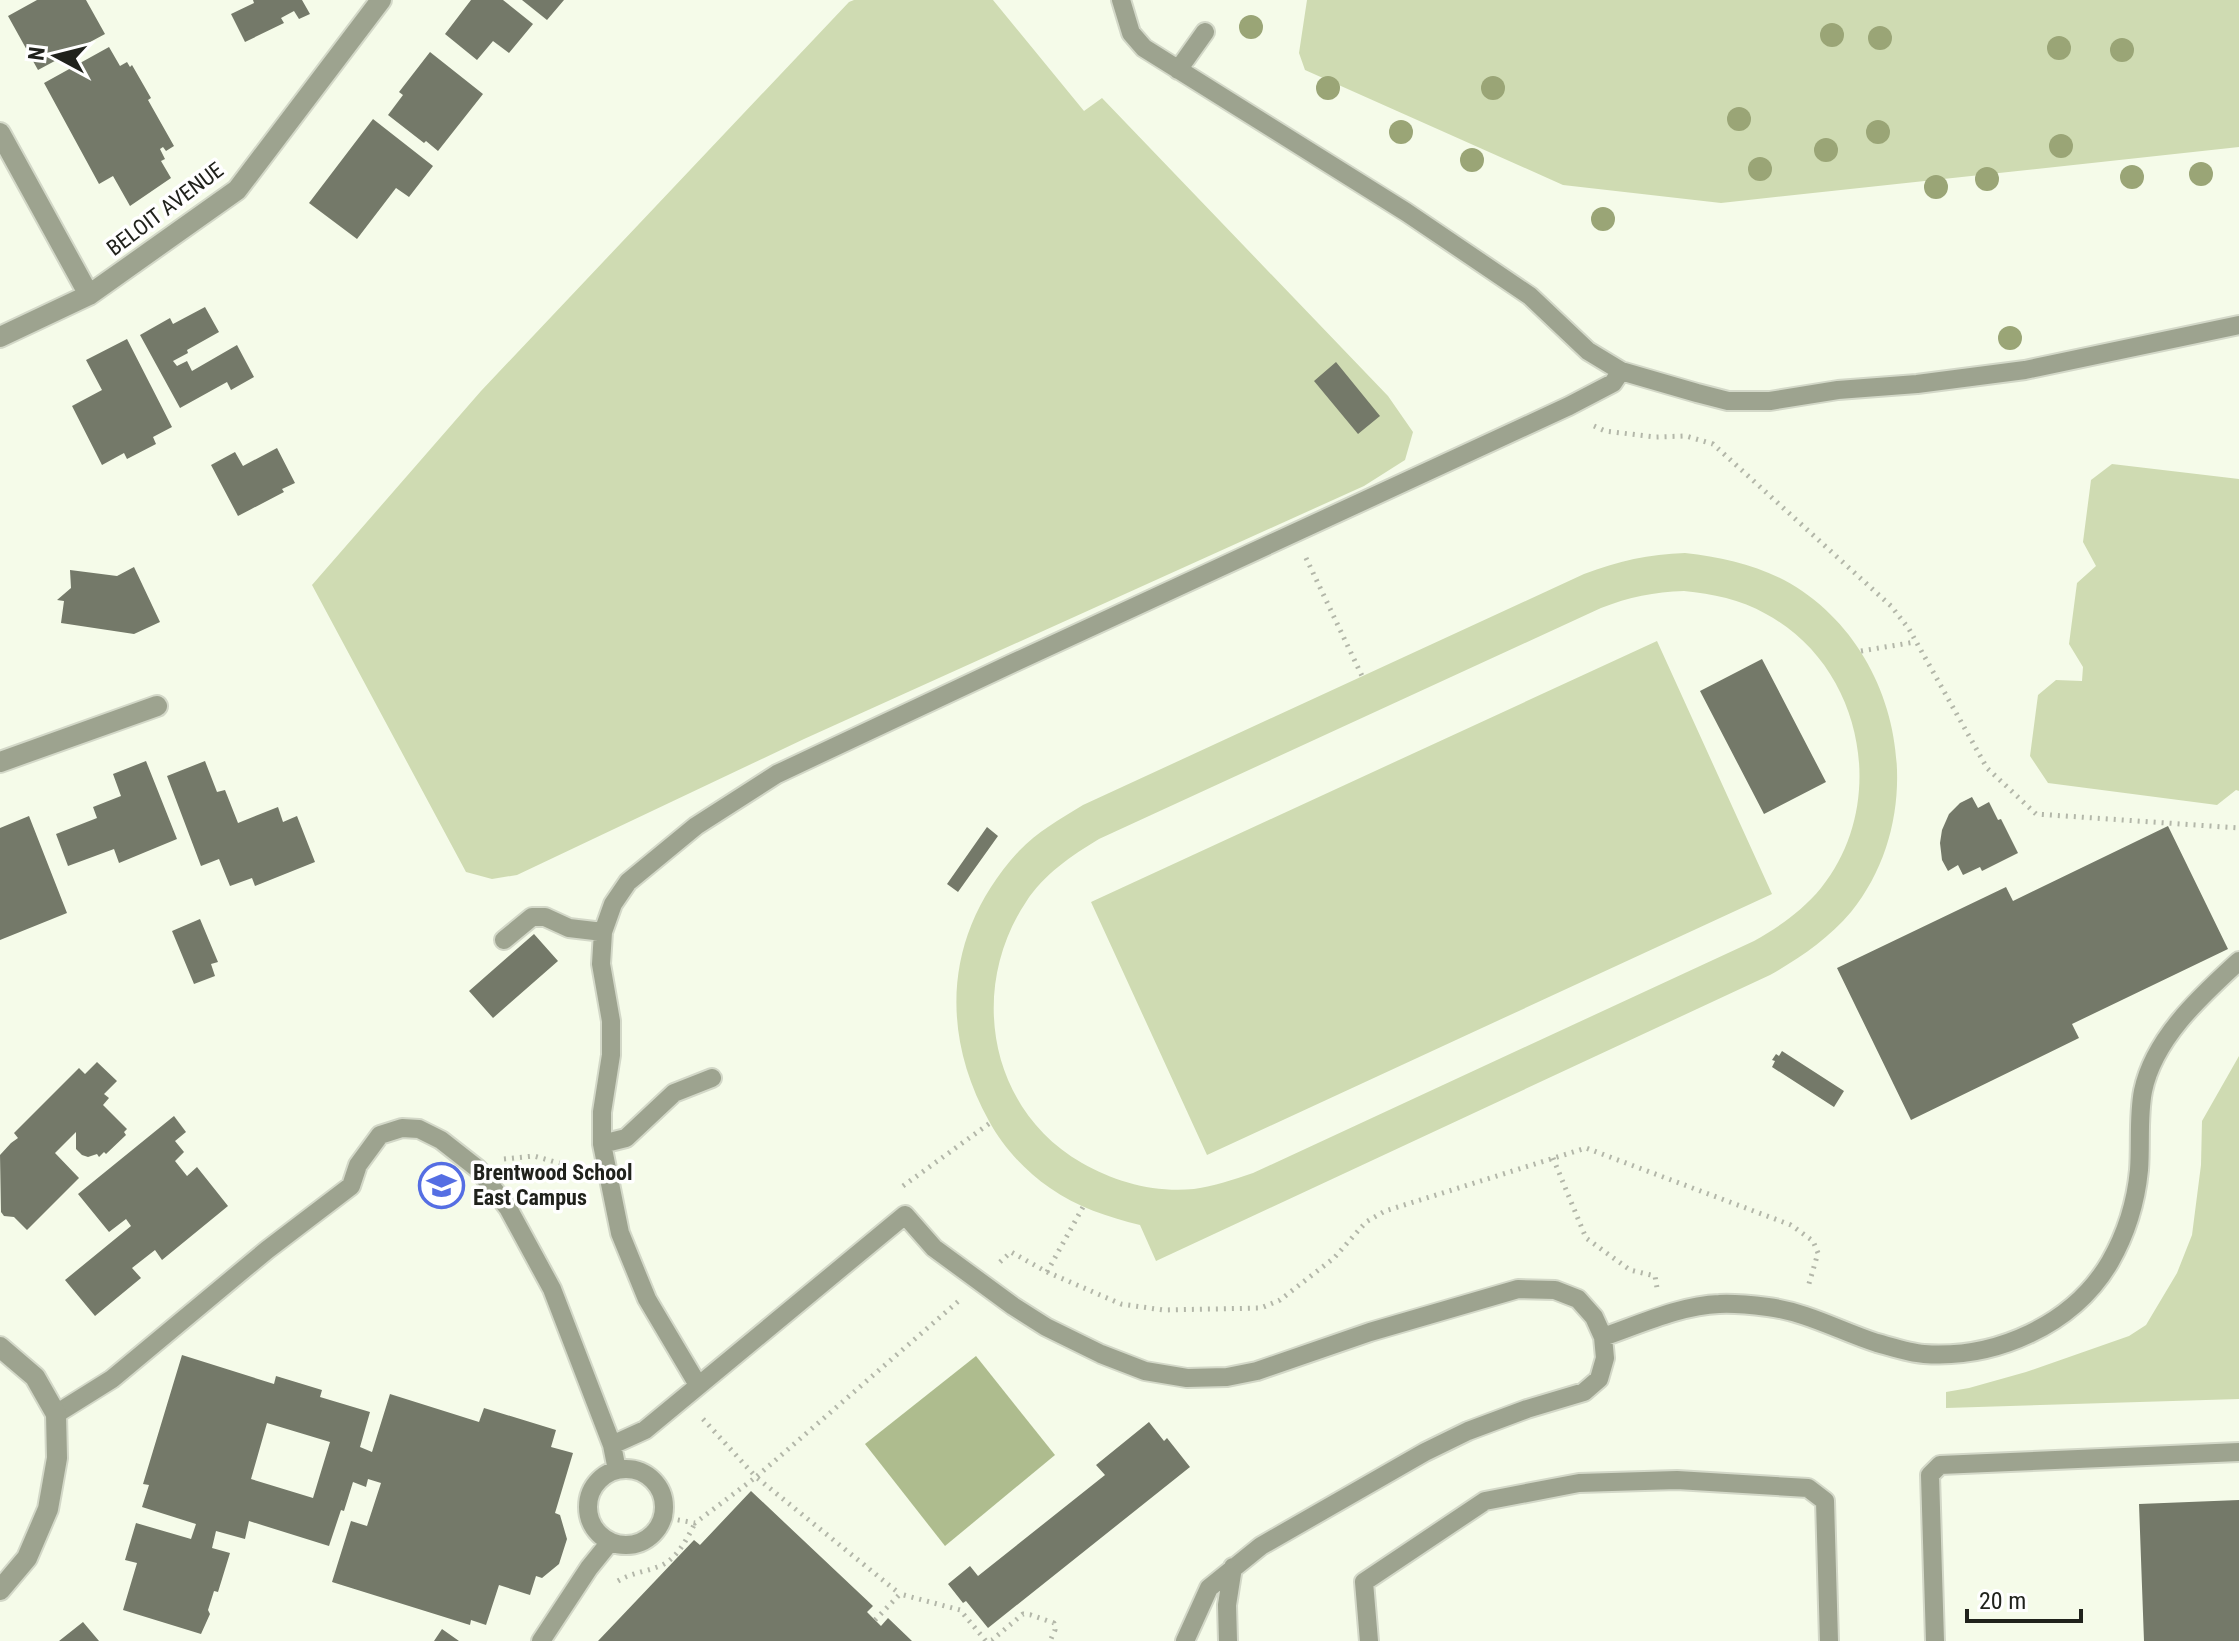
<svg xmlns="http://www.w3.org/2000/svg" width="2239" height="1641" font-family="'Roboto Condensed',sans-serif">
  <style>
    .green { fill: #cfdbb2; fill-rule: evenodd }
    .water { fill: #aebc8e }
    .building { fill: #747969; fill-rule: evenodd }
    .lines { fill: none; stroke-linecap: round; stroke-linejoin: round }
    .service-casing { stroke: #d3d8c8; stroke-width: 22 }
    .minor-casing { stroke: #d3d8c8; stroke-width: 24 }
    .path { stroke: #b3b7a9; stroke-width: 5; stroke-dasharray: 2 6; stroke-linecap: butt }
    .service { stroke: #9da38f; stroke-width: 18 }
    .minor { stroke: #9da38f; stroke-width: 20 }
    .tree { fill: #9aa576 }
    .labels { text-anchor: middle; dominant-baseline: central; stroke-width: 7; stroke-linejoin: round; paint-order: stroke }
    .street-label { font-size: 22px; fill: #20221c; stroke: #fff }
    .poi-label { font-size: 22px; font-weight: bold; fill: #20221c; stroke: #fff; text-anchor: start }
  </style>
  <rect width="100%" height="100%" fill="#f5fbe9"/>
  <!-- green -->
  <path class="green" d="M854 0H993L1084 111 1102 98 1388 396 1413 432 1405 460 1364 486 804 739 517 875 492 879 466 872 312 585 481 391 849 2Z
    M1307 0H2239V147L1721 203 1563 185 1305 70 1299 53Z
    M2112 464 2239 479V791L2236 790 2217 805 2048 783 2030 756 2038 695 2056 680 2082 681 2083 667 2069 644 2077 583 2096 566 2083 542 2091 480Z
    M1685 553C1720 557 1753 564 1784 580 1901 643 1934 809 1851 912 1828 939 1800 958 1770 975L1156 1261 1140 1225C1108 1217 1077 1207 1050 1188 1025 1171 1003 1147 989 1121 938 1029 946 930 1019 851 1037 832 1060 819 1083 805L1584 574C1618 561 1649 554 1685 553ZM1684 591C1713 594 1740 599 1766 614 1863 666 1890 802 1821 888 1802 911 1779 927 1754 941L1253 1173C1233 1180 1214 1186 1194 1189 1155 1193 1115 1182 1082 1163 989 1110 968 989 1026 902 1044 874 1071 856 1099 839L1601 608C1629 597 1654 592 1684 591Z
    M1657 641 1772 894 1207 1155 1091 902Z
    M2239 1056V1399L1946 1408V1392L1969 1388 2026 1372 2129 1336 2146 1325 2177 1273 2192 1235 2201 1165 2202 1121Z"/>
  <!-- water -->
  <path class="water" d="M976 1356 1055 1455 945 1546 865 1444Z"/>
  <!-- building -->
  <path class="building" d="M37 0H86L105 34 38 70 8 16Z
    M253 0H302L310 14 299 19 294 11 281 18 284 23 245 42 231 14 254 3Z
    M471 0H503L533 24 509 53 493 41 477 60 445 34Z
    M522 0H564L547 20Z
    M109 47 120 66 127 62 130 67 132 65 151 98 148 100 174 146 166 151 163 147 160 149 165 159 161 161 171 178 130 206 113 176 99 184 44 83Z
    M430 52 483 94 438 151 426 141 424 143 388 115 403 95 399 92Z
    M373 119 433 166 409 197 396 188 357 239 309 203Z
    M205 307 219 332 187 350 188 353 173 361 177 366 187 361 192 371 237 345 254 377 231 390 227 382 180 408 140 335 170 318 173 324Z
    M127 339 172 427 153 437 156 444 127 459 124 453 102 465 72 406 102 390 86 360Z
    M1336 362 1380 416 1358 434 1314 381Z
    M277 448 295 483 282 489 284 492 238 516 211 465 235 452 243 466Z
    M134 567 160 622 134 634 61 623 64 601 57 600 71 588 70 570 117 576Z
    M1762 659 1826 782 1764 814 1700 691Z
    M146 761 177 839 119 863 114 849 68 866 56 834 97 818 93 807 121 796 113 774Z
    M205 761 217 792 225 790 238 823 278 807 283 822 297 816 315 862 255 886 252 878 230 886 219 859 201 866 167 776Z
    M1972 797 1978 808 1989 802 1998 820 2001 819 2018 853 1982 871 1980 867 1963 875 1958 865 1948 871 1942 860 1940 843 1942 830 1949 814 1960 803Z
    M29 816 67 913 0 940V828Z
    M2168 826 2228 949 2072 1024 2079 1038 1911 1120 1837 968 2006 887 2013 901Z
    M987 827 998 836 958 892 947 884Z
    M200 919 218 962 211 964 215 976 194 984 172 931Z
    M534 934 558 961 493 1018 469 991Z
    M1782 1051 1844 1091 1834 1107 1772 1067 1775 1061 1772 1060 1776 1054 1779 1056Z
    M97 1062 117 1081 104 1094 109 1098 103 1105 127 1129 124 1132 126 1135 106 1154 104 1152 99 1157 97 1154 88 1157 82 1155 76 1149V1132L55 1153 79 1178 27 1230 14 1217 4 1216 1 1212 0 1155 11 1143 18 1138 14 1133 79 1068 85 1074Z
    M174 1116 186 1132 175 1141 184 1152 175 1161 187 1176 197 1167 228 1206 162 1260 155 1250 132 1268 141 1278 95 1316 65 1280 131 1226 126 1219 109 1232 78 1194Z
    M182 1355 274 1384 276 1376 322 1390 320 1397 370 1412 360 1447 372 1452 390 1394 479 1422 484 1408 556 1430 551 1447 573 1453 555 1513 560 1515 567 1539 559 1564 542 1578 536 1576 530 1595 499 1585 486 1625 471 1620 470 1625 332 1582 351 1521 367 1526 381 1483 368 1479 366 1487 353 1482 344 1511 341 1510 329 1546 249 1521 245 1539 216 1531 212 1548 230 1553 218 1592 214 1591 208 1610 210 1614 201 1634 123 1610 137 1563 125 1560 136 1523 191 1539 196 1524 142 1507 149 1485 143 1484ZM267 1423 330 1442 313 1498 251 1479Z
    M1149 1422 1164 1441 1167 1438 1190 1467 988 1628 966 1601 963 1603 948 1584 970 1566 978 1576 1105 1475 1096 1465Z
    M751 1491 873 1606 867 1612 881 1626 888 1618 912 1641H598L694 1540 700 1545Z
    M2239 1500V1641H2144L2139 1504Z
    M83 1622 99 1641H59Z
    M442 1629 459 1641H434Z"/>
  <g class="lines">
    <defs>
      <path id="service" d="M1121 0 1131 33 1144 48 1406 212 1530 296 1588 351 1621 371 1697 393 1728 401H1770L1838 390 1917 384 2025 370 2239 325
        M1178 70 1205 32
        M504 940 532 917H545L569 928 603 932
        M602 1144 626 1138 674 1093 712 1078
        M1603 1337C1638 1325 1682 1305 1719 1304 1735 1303 1752 1305 1768 1307 1807 1312 1840 1331 1877 1343 1892 1347 1909 1353 1924 1354 1996 1359 2073 1325 2110 1262 2126 1234 2136 1201 2139 1170 2141 1144 2138 1117 2143 1091 2154 1038 2201 996 2239 961
        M698 1385 647 1299 620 1233 602 1144V1112L611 1055V1021L601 964 603 932 613 904 628 882 696 826 777 774 1013 663 1569 406 1613 383 1621 371
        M56 1414 112 1379 267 1250 351 1186 358 1165 380 1135 402 1128 419 1129 441 1140 478 1169 508 1208 552 1289 612 1445 617 1470
        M612 1445 645 1430 905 1215 934 1248 1013 1306 1046 1327 1101 1354 1145 1371 1187 1378 1227 1377 1257 1371 1370 1332 1518 1289 1555 1290 1578 1299 1594 1317 1603 1337 1605 1358 1599 1379 1584 1392 1527 1409 1468 1431 1425 1452 1261 1546 1209 1588 1185 1641
        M588 1507a38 38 0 1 1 76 0a38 38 0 1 1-76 0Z
        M541 1641 589 1568 610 1542
        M1228 1641 1227 1605 1233 1567
        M1369 1641 1364 1582 1485 1501 1579 1483 1677 1480 1808 1488 1825 1501 1829 1641
        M1935 1641 1930 1475 1940 1465 2239 1452"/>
      <path id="minor" d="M0 133 89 295
        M0 337 89 295 237 190 381 0
        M0 762 157 706
        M0 1347 35 1377 56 1414 57 1458 48 1509 27 1558 0 1590"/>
    </defs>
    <!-- service casing -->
    <use href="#service" class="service-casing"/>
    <!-- minor casing -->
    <use href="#minor" class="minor-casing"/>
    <!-- path -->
    <path class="path" d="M1594 426 1605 431 1655 437 1686 436 1713 444 1891 606 1909 629 1987 768 2036 814 2239 828
      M1306 558 1362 676
      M1861 651 1915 642
      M1553 1158 1586 1238 1630 1270 1655 1276 1657 1288
      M504 1159 534 1156 580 1169
      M903 1186 990 1123
      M1000 1262 1011 1252 1047 1272 1121 1304 1163 1310 1261 1308 1280 1300 1334 1258 1366 1222 1385 1211 1586 1148 1791 1225 1813 1241 1818 1253 1808 1287
      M1047 1272 1083 1207
      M703 1419 756 1477 961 1299
      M662 1517 695 1523 756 1477 900 1594
      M618 1581C631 1573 645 1572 660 1566 677 1559 687 1539 695 1523
      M875 1620 900 1594 960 1610 986 1641 992 1640 1023 1614 1031 1615 1054 1623 1055 1630 1050 1641"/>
    <!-- service -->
    <use href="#service" class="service"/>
    <!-- minor -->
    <use href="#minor" class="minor"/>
  </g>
  <!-- trees -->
  <g class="tree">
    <circle cx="1251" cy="27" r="12"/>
    <circle cx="1832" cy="35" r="12"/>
    <circle cx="1880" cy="38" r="12"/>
    <circle cx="2059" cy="48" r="12"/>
    <circle cx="2122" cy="50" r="12"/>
    <circle cx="1328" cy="88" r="12"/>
    <circle cx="1493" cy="88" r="12"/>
    <circle cx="1739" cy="119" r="12"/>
    <circle cx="1401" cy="132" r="12"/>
    <circle cx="1878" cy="132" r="12"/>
    <circle cx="2061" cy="146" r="12"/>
    <circle cx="1826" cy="150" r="12"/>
    <circle cx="1472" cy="160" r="12"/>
    <circle cx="1760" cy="169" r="12"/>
    <circle cx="2201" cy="174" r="12"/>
    <circle cx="2132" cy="177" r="12"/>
    <circle cx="1987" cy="179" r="12"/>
    <circle cx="1936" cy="187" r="12"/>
    <circle cx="1603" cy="219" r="12"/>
    <circle cx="2010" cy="338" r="12"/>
  </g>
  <!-- icons -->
  <defs>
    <symbol id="school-ring" viewBox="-11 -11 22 22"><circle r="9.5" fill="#fff" stroke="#556ee3" stroke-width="1.5"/><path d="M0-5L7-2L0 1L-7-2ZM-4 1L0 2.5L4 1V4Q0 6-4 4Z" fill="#556ee3"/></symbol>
  </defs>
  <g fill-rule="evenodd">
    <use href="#school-ring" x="416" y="1160" width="51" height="51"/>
  </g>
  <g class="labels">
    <!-- street labels -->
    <g class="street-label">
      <text transform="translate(165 209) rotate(-37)">BELOIT AVENUE</text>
    </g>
    <!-- poi labels -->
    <g class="poi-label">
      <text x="473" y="1172">Brentwood School<tspan x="473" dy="25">East Campus</tspan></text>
    </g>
  </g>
  <!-- north arrow -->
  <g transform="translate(56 56) rotate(277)" stroke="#ffffff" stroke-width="6" paint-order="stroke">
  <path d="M0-6L14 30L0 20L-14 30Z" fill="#20221c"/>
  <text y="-12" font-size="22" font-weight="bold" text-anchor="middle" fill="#20221c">N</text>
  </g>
  <!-- scale -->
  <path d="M1967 1609v12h114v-12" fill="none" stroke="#20221c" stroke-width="4"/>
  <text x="1979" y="1609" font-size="24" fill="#20221c" stroke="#ffffff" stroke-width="6" paint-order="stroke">20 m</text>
</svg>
